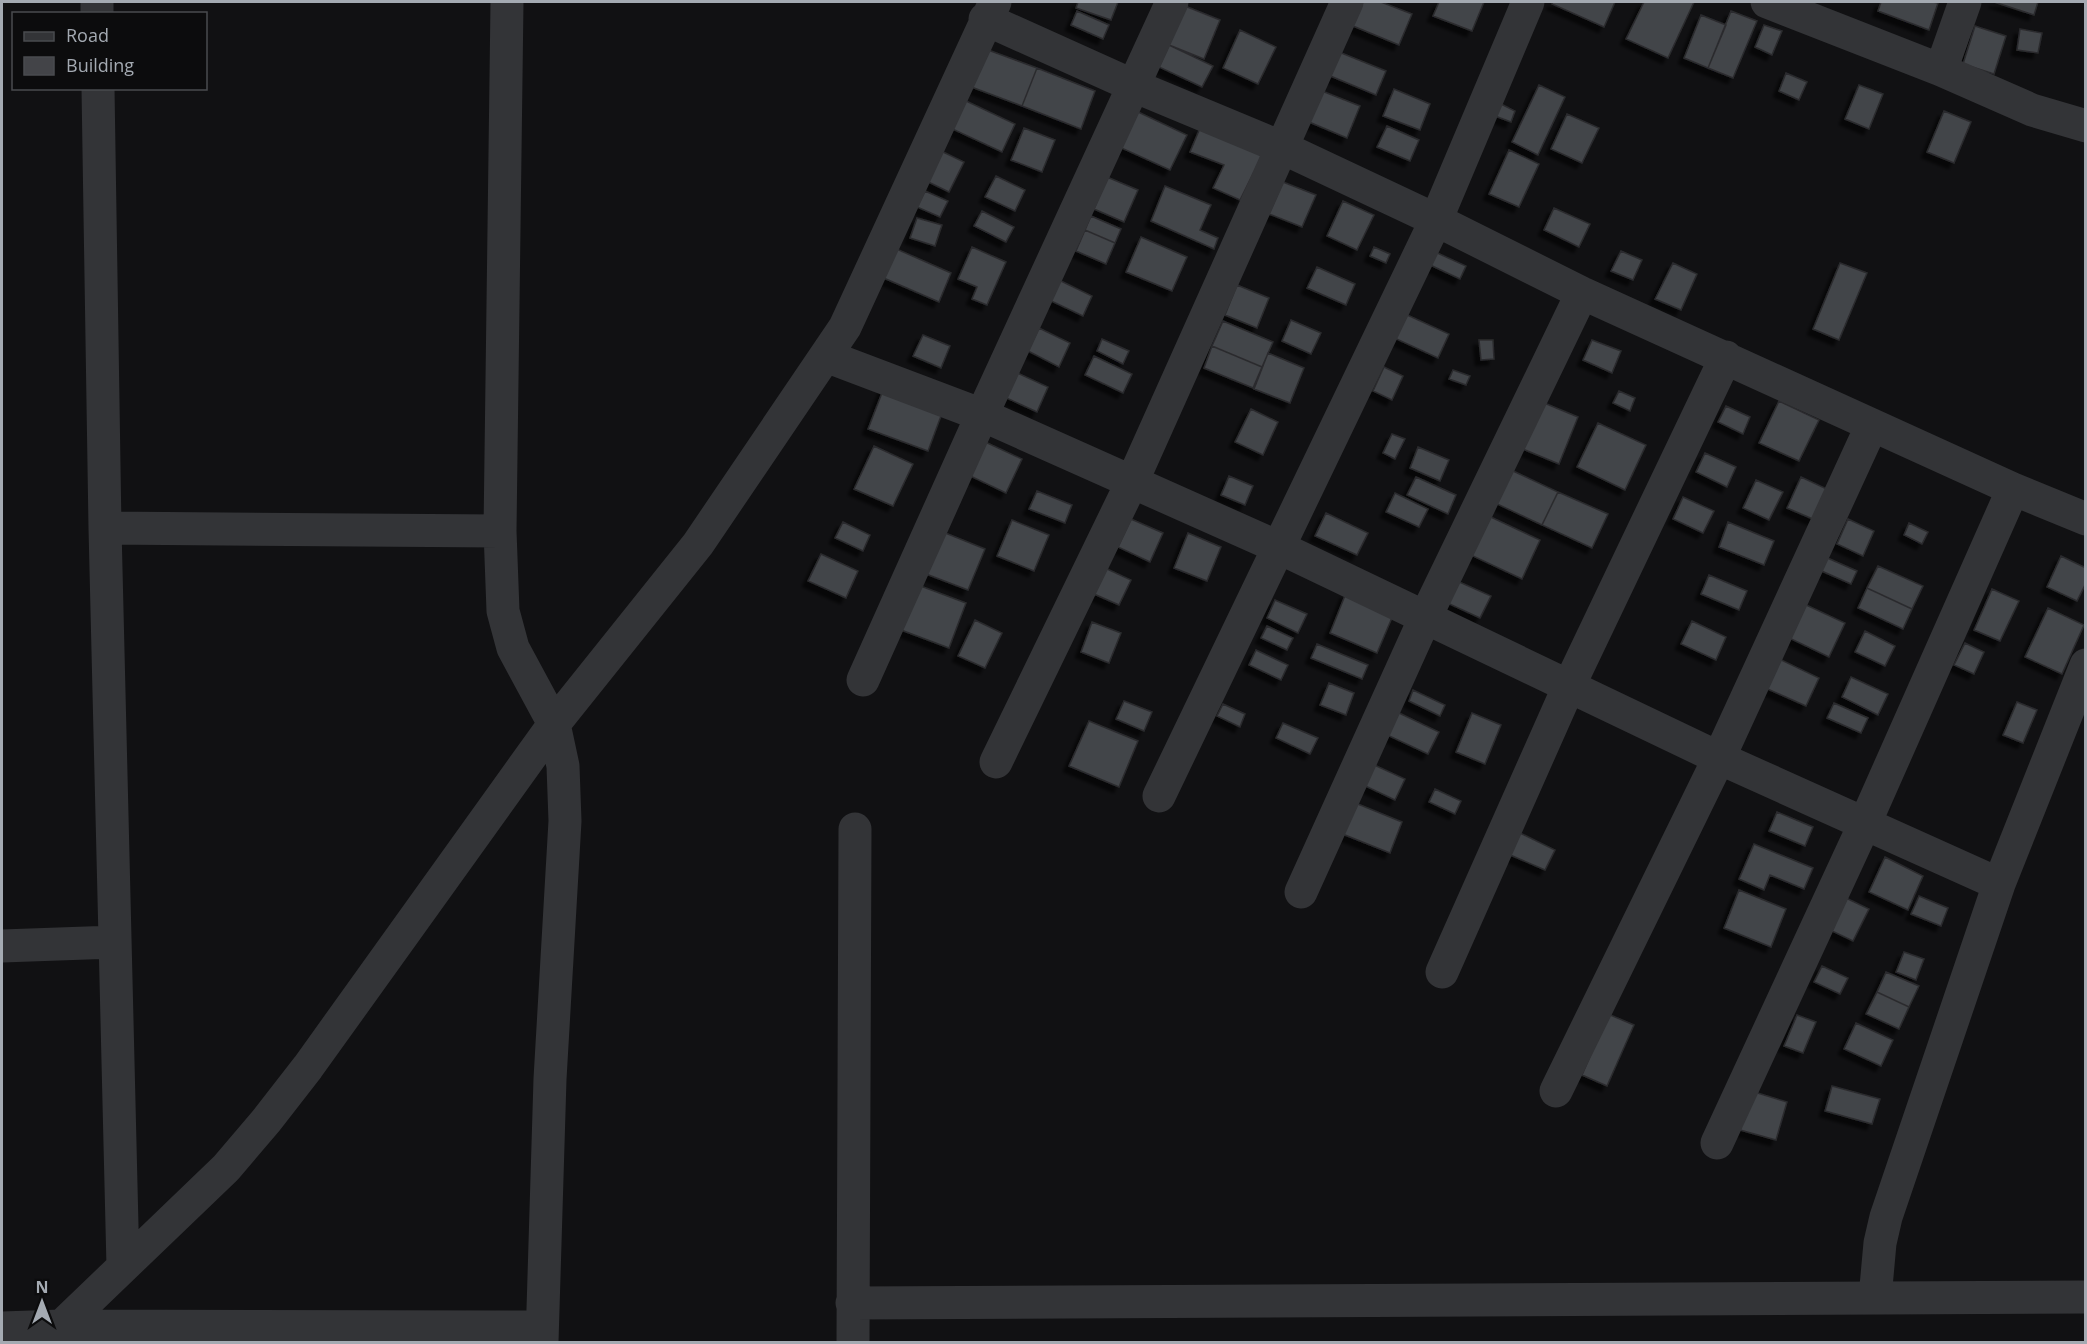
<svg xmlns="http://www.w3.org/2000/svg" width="2087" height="1344" font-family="'Open Sans',sans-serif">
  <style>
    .building { fill: #434448; stroke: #2b2c2e; stroke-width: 1.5; filter: url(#shadow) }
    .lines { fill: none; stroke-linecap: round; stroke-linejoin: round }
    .street { stroke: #333437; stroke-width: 33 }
  </style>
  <defs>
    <filter id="shadow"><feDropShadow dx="-5.5" dy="5.5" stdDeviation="1.5" flood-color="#0009"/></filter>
  </defs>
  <rect width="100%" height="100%" fill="#111113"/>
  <!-- building -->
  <path class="building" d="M1078 2H1118L1111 20 1076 8Z
    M1363 2H1381L1412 14 1399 45 1353 26Z
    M1439 2H1484L1472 31 1433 16Z
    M1553 2H1615L1604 27 1552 4Z
    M1644 2H1694L1668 58 1626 39Z
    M1881 2H1933L1938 3 1929 30 1878 11Z
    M1994 2H2038L2034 15Z
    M1185 6 1220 20 1204 59 1169 45Z
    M1077 11 1109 25 1103 39 1071 25Z
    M1731 11 1757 21 1733 78 1708 68Z
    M1701 15 1726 25 1708 68 1684 58Z
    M1764 25 1782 31 1772 55 1755 47Z
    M1975 26 2006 36 1994 74 1963 64Z
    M2020 29 2042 33 2038 53 2017 50Z
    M1240 30 1276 47 1258 84 1223 68Z
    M1169 45 1213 66 1202 87 1159 67Z
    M980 47 1037 68 1022 106 966 85Z
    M1339 52 1386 71 1376 95 1328 75Z
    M1037 68 1095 91 1081 129 1022 106Z
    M1786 73 1807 82 1799 100 1779 91Z
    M1539 85 1565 97 1538 155 1512 142Z
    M1859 85 1883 94 1869 129 1845 119Z
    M1394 89 1430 104 1420 130 1383 116Z
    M1322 91 1360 106 1347 138 1309 122Z
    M962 99 1015 124 1002 152 948 127Z
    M1501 104 1515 111 1511 122 1495 116Z
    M1134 110 1187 135 1170 170 1117 146Z
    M1944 111 1971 122 1954 163 1927 152Z
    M1567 114 1599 128 1582 163 1551 149Z
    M1387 126 1419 140 1410 161 1377 147Z
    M1024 128 1055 140 1042 172 1011 160Z
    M1200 128 1263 154 1240 200 1213 188 1224 165 1190 152Z
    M937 149 964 162 949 192 922 179Z
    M1509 150 1539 164 1519 207 1489 194Z
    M996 176 1025 190 1015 211 985 197Z
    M1107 177 1138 190 1124 222 1094 209Z
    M1283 182 1316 195 1302 227 1269 214Z
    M1165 186 1211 205 1200 230 1218 238 1214 249 1151 221Z
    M925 191 948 201 940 217 917 207Z
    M1343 201 1374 215 1357 250 1327 236Z
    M1554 208 1590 224 1579 247 1544 230Z
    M982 211 1014 227 1006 242 974 226Z
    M1091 216 1121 229 1115 243 1085 230Z
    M917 218 942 225 935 246 910 238Z
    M1085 230 1115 243 1106 264 1076 251Z
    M1141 237 1187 257 1172 291 1126 272Z
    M892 247 951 273 939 302 879 276Z
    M972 247 1006 262 987 305 972 299 977 287 958 279Z
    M1374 247 1390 254 1386 263 1370 256Z
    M1433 251 1466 266 1460 279 1428 264Z
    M1621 251 1642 260 1633 280 1611 271Z
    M1673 263 1697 274 1681 310 1655 299Z
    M1840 263 1867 273 1839 340 1813 329Z
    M1317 267 1355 284 1346 305 1307 288Z
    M1059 280 1092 296 1083 316 1049 300Z
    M1237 285 1269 298 1257 328 1225 315Z
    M1403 313 1449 334 1438 358 1392 337Z
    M1291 320 1321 333 1311 354 1282 341Z
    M1223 321 1273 342 1262 367 1212 346Z
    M1039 328 1070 343 1059 367 1028 351Z
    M923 335 950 346 941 368 913 356Z
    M1102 339 1129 351 1123 364 1097 351Z
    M1479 340H1493L1494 359 1481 360Z
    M1592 340 1621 351 1612 373 1583 360Z
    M1212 346 1262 367 1253 388 1204 368Z
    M1268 353 1304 368 1290 403 1254 389Z
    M1094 356 1132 374 1123 393 1085 375Z
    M1384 367 1403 376 1392 400 1373 391Z
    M1453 370 1470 376 1466 385 1449 379Z
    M1013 371 1048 387 1037 412 1002 396Z
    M885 385 944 408 928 451 868 429Z
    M1619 391 1635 398 1630 411 1613 403Z
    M1537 400 1578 417 1559 464 1518 447Z
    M1779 401 1819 420 1799 461 1759 443Z
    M1726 406 1750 417 1743 434 1718 422Z
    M1251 409 1278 422 1263 455 1235 442Z
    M1598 423 1646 445 1625 490 1577 467Z
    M1392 434 1405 439 1395 459 1383 453Z
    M981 440 1022 459 1006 493 966 474Z
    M874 446 913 464 893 506 854 489Z
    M1418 447 1449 460 1440 481 1410 468Z
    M1705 453 1736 467 1727 487 1696 472Z
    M1511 470 1558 492 1542 525 1495 503Z
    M1229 476 1253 486 1245 505 1221 495Z
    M1416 477 1456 495 1448 514 1407 495Z
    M1801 477 1829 490 1815 520 1787 508Z
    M1756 480 1783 492 1769 520 1743 508Z
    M1037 491 1072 505 1065 523 1029 509Z
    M1558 492 1608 514 1592 548 1542 525Z
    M1395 493 1428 509 1419 527 1386 512Z
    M1683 497 1714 511 1703 533 1673 519Z
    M1478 511 1540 540 1522 579 1460 550Z
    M1326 513 1368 533 1357 555 1315 536Z
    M1131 519 1163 533 1150 562 1118 547Z
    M1848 519 1874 531 1863 556 1837 544Z
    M1012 520 1049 535 1034 571 997 556Z
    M843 522 870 535 863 551 835 538Z
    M1728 522 1774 541 1764 565 1719 547Z
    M1909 523 1928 532 1922 544 1904 535Z
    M943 532 985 549 968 590 926 574Z
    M1188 533 1221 547 1207 581 1174 568Z
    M821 554 858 571 846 598 808 581Z
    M1823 556 1857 571 1851 584 1817 569Z
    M2061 556 2086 568V583L2077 601 2047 587Z
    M1878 566 1923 586 1912 609 1867 588Z
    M1105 568 1131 580 1119 605 1094 594Z
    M1709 575 1747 591 1739 610 1701 594Z
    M1455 580 1491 596 1480 618 1445 602Z
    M918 585 966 603 949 648 901 630Z
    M1867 588 1912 609 1903 629 1858 608Z
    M1992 589 2019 601 2000 641 1974 630Z
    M1346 593 1394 613 1377 653 1330 633Z
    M1275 600 1307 614 1298 633 1267 618Z
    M1802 603 1845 623 1829 657 1787 637Z
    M2048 608 2084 625 2062 674 2025 657Z
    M975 620 1002 633 985 668 958 656Z
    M1692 621 1726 637 1716 660 1681 644Z
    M1092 622 1121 633 1109 663 1081 652Z
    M1267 626 1293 638 1287 650 1261 638Z
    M1865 631 1895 646 1885 666 1855 652Z
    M1965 643 1984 652 1974 674 1954 665Z
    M1317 644 1368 665 1362 679 1311 658Z
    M1256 650 1288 665 1281 680 1249 665Z
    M1777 658 1819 678 1806 706 1763 687Z
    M1851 677 1888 694 1878 715 1842 697Z
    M1329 683 1354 693 1346 715 1320 705Z
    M1413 690 1445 705 1440 716 1409 701Z
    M1124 701 1152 712 1144 731 1116 719Z
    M2017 702 2037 710 2023 743 2003 735Z
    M1834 703 1868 718 1861 733 1827 718Z
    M1223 704 1245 714 1240 727 1217 716Z
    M1397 712 1439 732 1428 754 1387 735Z
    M1472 713 1501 725 1485 764 1456 752Z
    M1089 721 1138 741 1119 787 1069 766Z
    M1283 723 1318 738 1310 754 1276 738Z
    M1370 763 1405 779 1395 800 1361 784Z
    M1435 789 1461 801 1455 814 1429 802Z
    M1353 802 1402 822 1390 853 1340 833Z
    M1777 812 1813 827 1805 846 1769 831Z
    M1518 832 1555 850 1545 870 1508 854Z
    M1754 844 1813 868 1804 889 1770 875 1764 890 1739 879Z
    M1885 857 1923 876 1908 910 1869 892Z
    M1739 890 1786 909 1771 947 1724 928Z
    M1919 896 1948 908 1941 926 1911 914Z
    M1846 898 1869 909 1853 941 1832 931Z
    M1904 952 1924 959 1916 980 1896 972Z
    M1822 966 1848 978 1840 994 1814 982Z
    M1886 972 1919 986 1909 1007 1877 992Z
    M1877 992 1909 1007 1899 1029 1866 1014Z
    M1608 1014 1634 1025 1607 1086 1582 1075Z
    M1797 1015 1816 1022 1803 1053 1784 1046Z
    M1856 1023 1893 1040 1881 1066 1844 1049Z
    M1832 1086 1880 1099 1872 1124 1825 1111Z
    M1751 1091 1787 1102 1776 1140 1740 1130Z"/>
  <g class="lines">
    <!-- street -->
    <path class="street" d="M97 2V14
      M507 2 500 531 503 611 513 648 554 724 563 766 565 821 550 1079 542 1342
      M1767 2 1941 70 2032 110 2086 126
      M985 19 1134 86 1283 148 1436 220 1582 293 2013 489 2086 519
      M1941 70 1965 2
      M98 88 105 528 123 1267
      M826 356 982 415 1278 547 1719 758 1999 884
      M105 528 500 531
      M863 680 982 415 1172 2
      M996 762 1132 482 1347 2
      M1159 796 1436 220 1528 2
      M1301 892 1425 618 1582 293
      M2 946 115 942
      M1442 972 1569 686 1726 357
      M1556 1091 1719 758 1872 425
      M1717 1143 1865 823 2013 489
      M1875 1298 1880 1243 1886 1217 1999 884 2086 665
      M852 1303 2086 1297
      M2 1328 62 1326 542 1327
      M45 1342 226 1168 266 1121 308 1067 554 724 698 544 845 327 995 2
      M853 1342 855 829"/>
  </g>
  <!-- border -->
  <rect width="2087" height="1344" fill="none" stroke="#a4aab2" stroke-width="6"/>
  <!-- legend -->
  <rect x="12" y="12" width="195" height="78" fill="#0c0c0d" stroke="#494b4f" stroke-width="1.5"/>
  <rect x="24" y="32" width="30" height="9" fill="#333437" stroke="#494b4f" stroke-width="1.5"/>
  <text x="66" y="42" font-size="18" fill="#a4aab2">Road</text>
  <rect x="24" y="57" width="30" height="18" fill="#434448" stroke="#494b4f" stroke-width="1.5"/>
  <text x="66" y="72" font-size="18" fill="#a4aab2">Building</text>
  <!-- north arrow -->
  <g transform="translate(42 1302)" stroke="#0c0c0d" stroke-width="4.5" paint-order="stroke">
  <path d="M0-4.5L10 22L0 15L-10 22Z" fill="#a4aab2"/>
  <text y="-9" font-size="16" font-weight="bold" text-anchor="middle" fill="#a4aab2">N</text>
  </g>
</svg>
